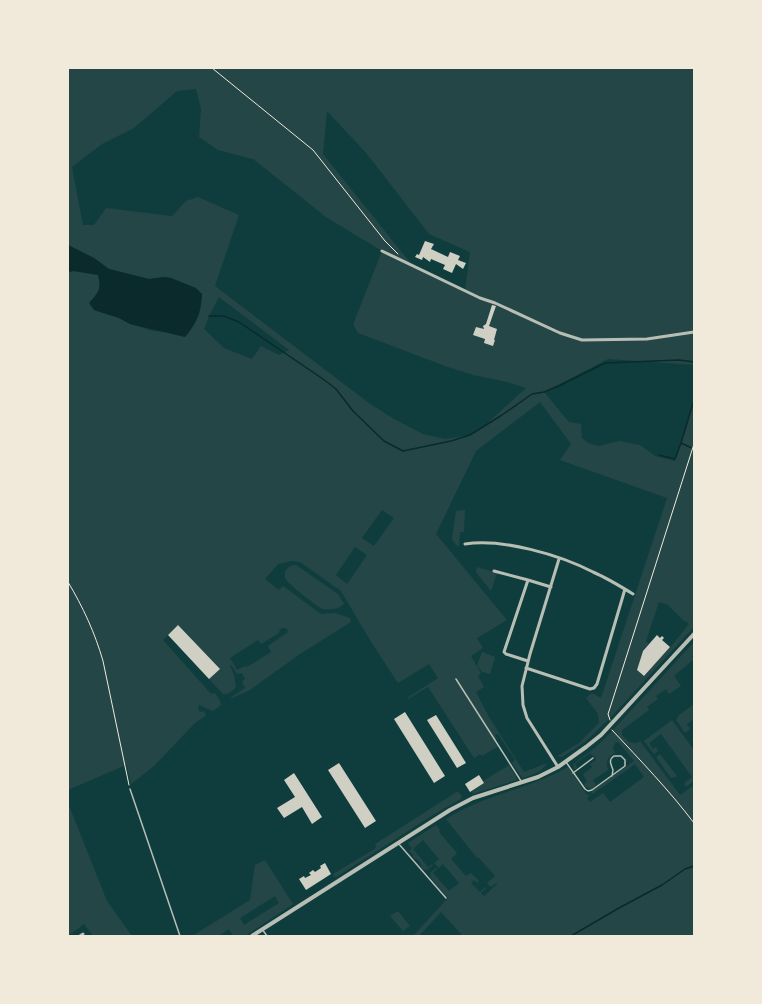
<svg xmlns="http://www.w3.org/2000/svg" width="762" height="1004" font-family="Helvetica,sans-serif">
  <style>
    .green { fill: #244646; fill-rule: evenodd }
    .water { fill: #0a2a2b }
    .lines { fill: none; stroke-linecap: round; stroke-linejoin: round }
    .stream { stroke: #0a2a2b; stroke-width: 1.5 }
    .building { fill: #cfcfc3 }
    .path { stroke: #f1e9da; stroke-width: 1 }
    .service { stroke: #b8beb3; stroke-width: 1.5 }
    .minor { stroke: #b8beb3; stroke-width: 3 }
    .tertiary { stroke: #b8beb3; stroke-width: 4 }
  </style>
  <rect width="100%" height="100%" fill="#0f3d3e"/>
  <!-- green -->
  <path class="green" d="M68 68H694V365L608 359 544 392 569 422 581 424 582 438 588 443 599 446 619 441 640 445 655 456 675 461V459L681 443 694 400V627L614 714 585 742 562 757 557 756 579 743 599 723 598 714 586 698 592 693 601 698 667 498 560 460 571 444 540 402 476 451 436 534 507 620 477 638 483 648 471 656 481 673 478 676 484 687 476 692 489 717 524 772 547 763C542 772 533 775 523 778L520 775 512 763 515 760 498 734 495 735 497 739 495 740 499 746 482 756 480 754 474 758 428 687 408 699 407 698 438 678 429 664 398 683 373 645 341 591 300 562 292 561 278 564 265 579 279 590 283 586 321 614 335 613 350 618 351 622 300 654 250 690 232 698H230L245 688 242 682 245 679 242 673 237 674 231 665H230L234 675 236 686C234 691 228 695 223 694L209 679 219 669 178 625 163 640 211 694 215 693 220 701 221 705 213 711 199 705 198 709 200 712 204 711 206 716 196 722 153 767 131 784 126 765 68 790V272L74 271 98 275C102 287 98 298 94 310L119 318 130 324 153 331 167 332 199 314 202 294 187 285 171 278 164 277 149 279 109 269 94 258 68 245ZM196 89 201 109 199 137 218 150 253 159 326 217 382 251 354 322V326L358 333 445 366 473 375 507 382 526 388 484 426 470 435 445 439 423 434 394 419 369 403 215 286 239 215 198 197 186 201 172 216 106 208 94 225H83L72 167 102 144 134 128 177 91ZM327 111 367 154 429 234 470 252 465 290 412 265 323 154ZM219 297 289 350 279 355 261 346 252 359 224 348 204 329 209 316ZM382 510 394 518 374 546 362 538ZM355 547 367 555 347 584 336 575ZM659 602 668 605 685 622 686 621 689 624 672 645 643 676 637 670 643 651 649 644 646 641ZM284 628 287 629 288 632 268 646 271 652 247 667 245 666 237 670 230 658 258 640 261 644 279 633 280 629Z
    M465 510 464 532H460L459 546 456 545 452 539 456 511Z
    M296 565 338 594 344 604C339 609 330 610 323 609 318 608 287 583 285 578V571L290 566Z
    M477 567 497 573 491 591 476 572Z
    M694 642V654L692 656 694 659 674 676 681 686 669 694 666 689 656 696 658 699 647 707 649 710 622 730V735L629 742 637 743 640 741 680 795 694 785V936H463L441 912 419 936H413L448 898 431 878 430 873 436 868 437 869 433 873 449 891 459 883 443 864 439 868 434 863 439 859 423 840 413 849 428 867 432 864 433 865 427 870 422 869C421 863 419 859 413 858V854L409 851 412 849 408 843 436 825 440 830 439 832 457 853 451 859 466 876 471 873 479 881 477 883 474 880 471 883 480 892 485 887 486 888 481 893 484 896 497 884 496 883 491 887 487 883 495 876 478 857 477 858 446 819C484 795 529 789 568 767L585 792 589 796 592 794 591 792 634 761 619 743 618 742 615 743 613 749 615 753C608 757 605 762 608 770L593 780 596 785 592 789 586 787 584 784 587 782 583 774 592 767 590 764 596 760 594 755 593 756 590 753 575 764 577 767 576 769H574L573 764 596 747 612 731ZM635 764 644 777 610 802 603 793 590 802 587 798Z
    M482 652 495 657 490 674 482 672 477 665Z
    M694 704V719L687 724 690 729 685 733 676 720 679 715Z
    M672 720 694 750V781L686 787 684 783 692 777 661 734 649 743 653 749 656 747 658 751 654 754 644 741Z
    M660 754 677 776 674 778 673 777 671 778 656 757Z
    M509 765 516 777 517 780 473 794 471 792 484 783 483 781Z
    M458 791 462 797 461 799 436 813 335 878 333 874 376 848 375 844Z
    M68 803 107 901 132 936H93L84 924 68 936Z
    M265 860 293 904 245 936H233L229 929 218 936H192L250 900 255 865ZM275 896 279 903 244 925 240 918Z
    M398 911 410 926 403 931 390 916Z"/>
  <!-- water -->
  <path class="water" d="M68 245 94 258 109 269 149 279 164 277 171 278 196 288 202 294C201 313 197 323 185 337L130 324 119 318 94 310 89 303C98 293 102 289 98 275L74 271 68 272Z"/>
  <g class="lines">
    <!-- stream -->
    <path class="stream" d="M209 316H224L239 322 323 379 336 389 353 411 384 441 403 451 451 441 470 435 502 415 532 394 544 392 559 386 605 363 679 360 694 362
      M681 443 694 449
      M659 455 675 459 681 443 694 400
      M571 936 619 908 662 885 685 869 694 866"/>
  </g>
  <!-- building -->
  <path class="building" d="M425 241 434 244 431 249 448 257 450 252 460 256 458 260 466 263 463 269 456 264 452 273 443 269 445 265 431 259 430 262 423 257 422 260 415 257 417 254 419 255Z
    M492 305 496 306 489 326 497 329 494 340H495L493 346 484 343 485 339 473 335 476 327 484 329 483 326 486 324Z
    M178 625 220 669 209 679 168 635Z
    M657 635 660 638 662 636 664 638 662 640 670 647 644 676 637 670 643 651Z
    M405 712 445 776 434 783 394 719Z
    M436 715 466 763 457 768 427 720Z
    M339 763 376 821 365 828 328 770Z
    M294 773 322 817 312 824 302 807 284 818 277 808 295 797 284 780Z
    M479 775 484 783 470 792 465 784Z
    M325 863 331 874 306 890 299 879 304 876 305 878 311 875 309 873 313 870 315 872 321 868 320 866Z"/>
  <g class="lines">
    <!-- path -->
    <path class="path" d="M212 68 313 150 385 241 398 254
      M68 582C83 607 95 633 103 661L129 785
      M610 720 608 714 611 705 694 444
      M612 730C640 760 669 790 694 823"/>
    <!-- service -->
    <path class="service" d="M456 679 521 781
      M566 762 585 789 588 791 592 790 625 766V760L621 756H614C608 760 611 764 613 770L612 776
      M573 773 593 758
      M130 789 180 936
      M398 843 446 898
      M262 929 267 936"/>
    <!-- minor -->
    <path class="minor" d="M382 251 480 298 495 303 560 333 582 340 647 339 694 332
      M465 544C502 538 560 555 593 572 607 578 620 586 633 594
      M494 571 528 580
      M528 661 506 654 504 652 528 580 551 587
      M526 668 590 689 594 688 597 684 625 589
      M558 767 527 718 523 705 522 686 530 654 559 559
      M80 936 83 934"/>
    <!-- tertiary -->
    <path class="tertiary" d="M252 936 450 810 473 798 538 777 558 767 586 747 601 735 694 634"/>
  </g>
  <!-- border -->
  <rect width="762" height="1004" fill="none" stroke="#f1e9da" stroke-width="138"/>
</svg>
